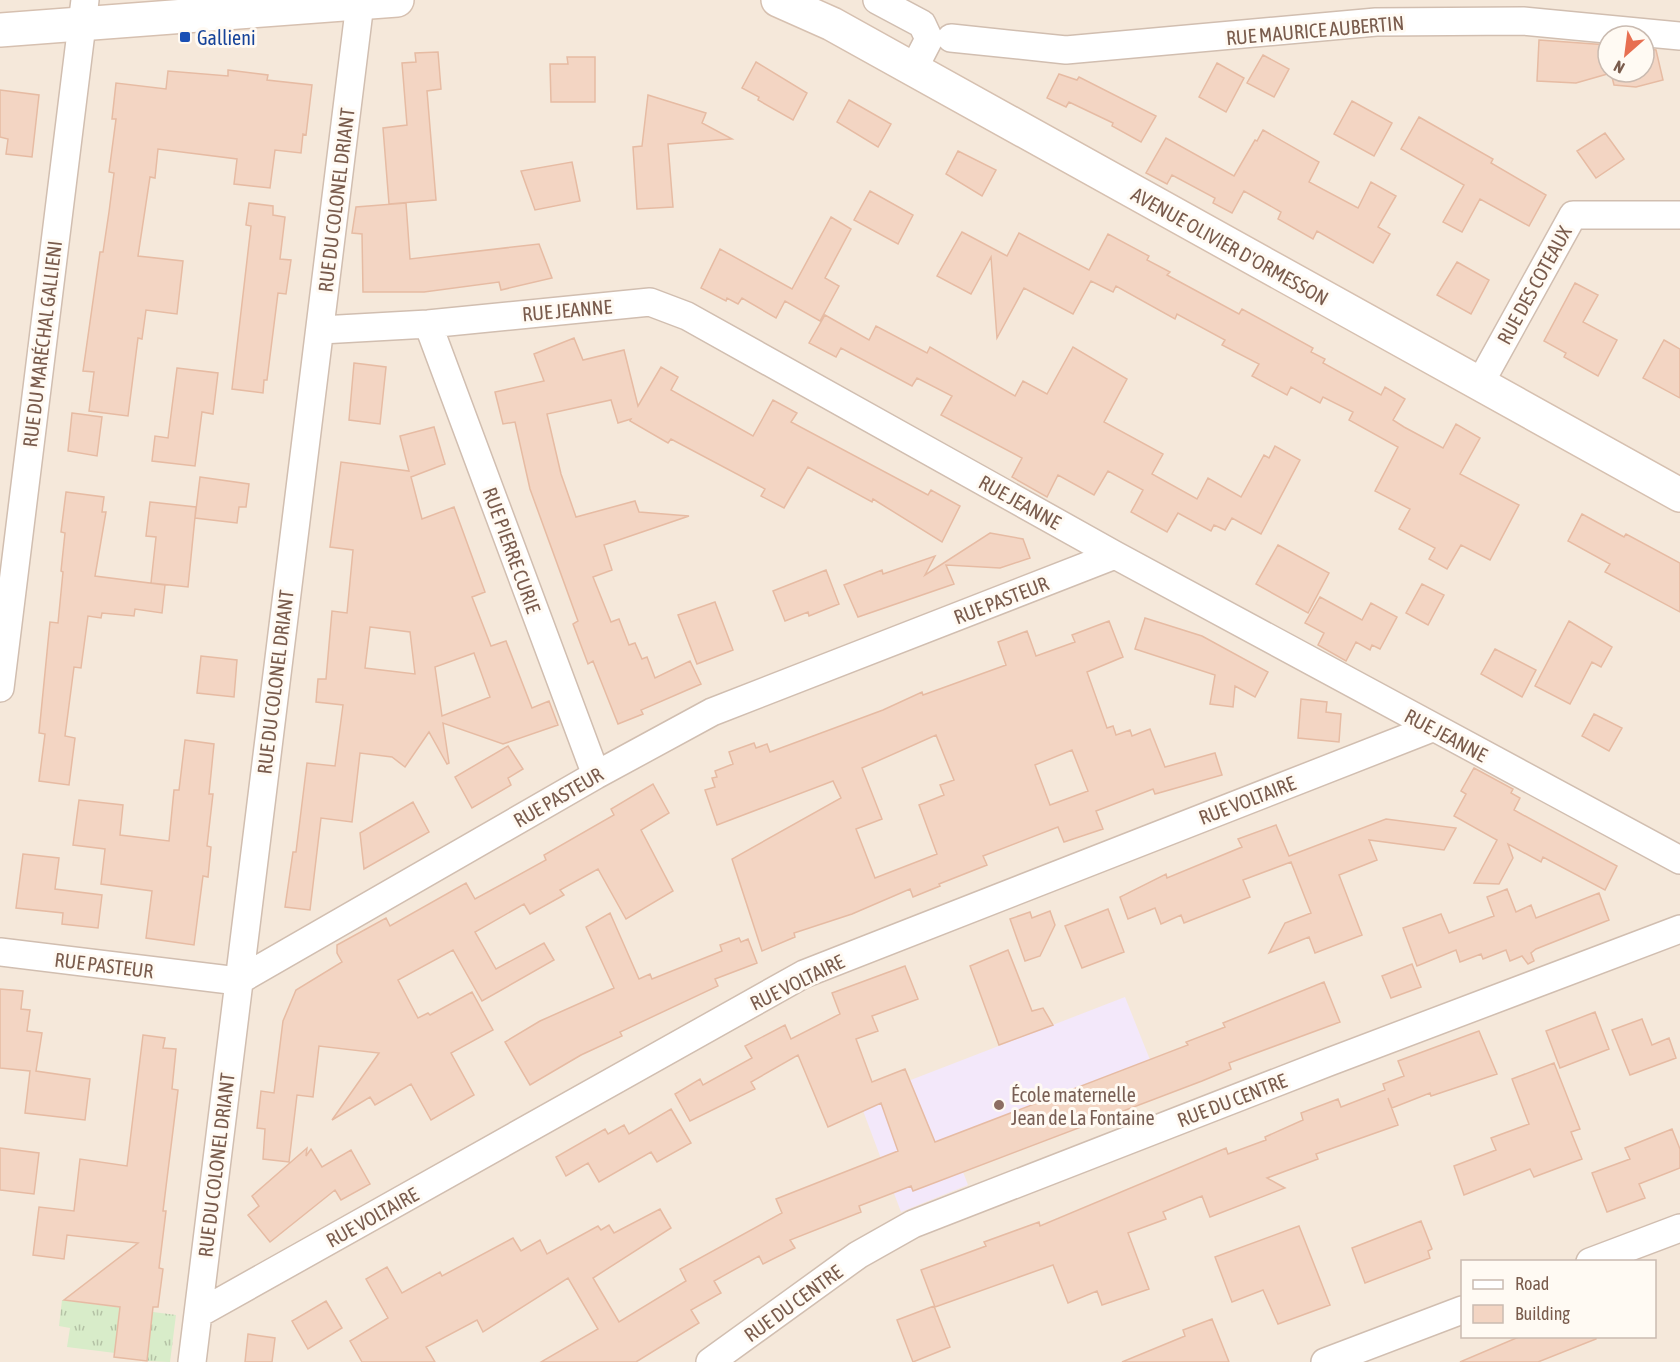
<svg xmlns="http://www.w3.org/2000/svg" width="1680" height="1362" font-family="'Asap Condensed',sans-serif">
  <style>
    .residential { fill: #f5e8da; fill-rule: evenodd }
    .education { fill: #f3e8fa }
    .grass { fill: url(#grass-tufts) }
    .building { fill: #f3d5c3; stroke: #e6bba3; stroke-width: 1.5; fill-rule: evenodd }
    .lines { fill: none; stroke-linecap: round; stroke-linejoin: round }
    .minor-casing { stroke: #d1beb0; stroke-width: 30 }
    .secondary-casing { stroke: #d6c0b0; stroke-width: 36 }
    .minor { stroke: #fff; stroke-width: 27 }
    .secondary { stroke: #fff; stroke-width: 33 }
    .transit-dot { fill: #1a4fb4; stroke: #fffaf3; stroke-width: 2 }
    .education-dot { fill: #8d6e63; stroke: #fffaf3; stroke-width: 2 }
    .labels { text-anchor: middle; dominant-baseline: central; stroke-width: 6; stroke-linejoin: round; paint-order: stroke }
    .street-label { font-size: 20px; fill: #7a5c4d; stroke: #fffaf3 }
    .transit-label { font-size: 20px; fill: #164399; stroke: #fffaf3; text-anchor: start }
    .education-label { font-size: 20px; fill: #785e54; stroke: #fffaf3; text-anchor: start }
  </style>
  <defs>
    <pattern id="grass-tufts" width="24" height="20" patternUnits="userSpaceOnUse" patternTransform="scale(1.5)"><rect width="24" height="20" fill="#d8ecc9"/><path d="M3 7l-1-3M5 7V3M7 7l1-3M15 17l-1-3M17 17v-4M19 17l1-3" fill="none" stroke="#b4c2a5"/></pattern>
  </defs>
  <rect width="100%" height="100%" fill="#fdf6ec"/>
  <!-- residential -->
  <path class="residential" d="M0 0H1680V1362H0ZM1608 36H1644V72H1608ZM1462 1262H1654V1336H1462Z"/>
  <!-- education -->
  <path class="education" d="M1125 997 1164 1095 963 1172 968 1185 901 1212 859 1100Z"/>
  <!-- grass -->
  <path class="grass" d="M62 1300 176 1315 170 1362 147 1361 151 1324 115 1353 67 1347 70 1328 59 1326Z"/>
  <!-- building -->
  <path class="building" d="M1539 40 1608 45V72H1644V48L1656 50 1663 80 1636 87 1614 85 1611 73 1576 83 1537 81Z
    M438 52 441 89 427 91 436 200 389 204 383 128 407 125 402 63 416 62 415 53Z
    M1263 55 1289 69 1274 97 1247 83Z
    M567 57H595V102H551L550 64H568Z
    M756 62 807 93 793 120 758 100 759 97 742 88Z
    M1217 63 1244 78 1226 112 1199 97Z
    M228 70 268 75 267 80 312 85 306 135 303 134 301 153 275 150 270 188 234 184 237 159 158 149 155 178 150 177 138 256 183 261 177 314 146 310 142 339 138 338 128 416 89 411 94 372 83 371 100 252H103L109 212 114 173 109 172 116 119H112L116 83 166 89 168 71 228 76Z
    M1059 74 1077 80 1079 77 1156 116 1141 142 1112 126 1113 123 1069 102 1066 107 1047 98Z
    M0 90 39 95 32 157 6 154 8 139 0 137Z
    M648 95 706 113 702 123 732 139 668 144 673 207 637 209 633 147 642 146Z
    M849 100 891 124 878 147 837 122Z
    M1352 101 1392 123 1374 156 1334 134Z
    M1419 117 1493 159 1491 163 1546 195 1529 226 1480 199 1462 232 1443 222 1464 185 1401 149Z
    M1263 130 1319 162 1309 182 1358 208 1371 182 1396 196 1378 227 1390 234 1373 263 1317 231 1313 239 1278 219 1281 212 1244 191 1232 213 1213 203 1215 198 1172 175 1167 184 1146 173 1166 138 1234 176 1255 140 1257 141Z
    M1605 133 1624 159 1596 178 1577 151Z
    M958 151 996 170 982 196 946 174Z
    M572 162 580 201 535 210 521 171Z
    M870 191 913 215 898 244 854 220Z
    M249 203 273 206V215L285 217 280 259 291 260 286 294 278 293 267 380H264L263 393 232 389 251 226 246 225Z
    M406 203 410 259 539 244 552 278 501 290 499 282 424 292H363L362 234 352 233 356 207Z
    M831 217 851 229 825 278 839 286 820 321 785 301 776 318 742 298 738 304 727 298 726 301 701 288 720 249 792 289Z
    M962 232 1007 256 1019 233 1089 270 1108 234 1149 256 1147 260 1170 272 1167 275 1239 314 1242 309 1313 348 1311 352 1325 359 1323 363 1381 395 1385 387 1405 399 1393 420 1404 427 1443 448 1456 424 1480 438 1460 474 1519 505 1490 560 1461 545 1447 569 1429 559 1435 548 1399 529 1410 509 1375 491 1398 447 1349 420 1353 412 1323 397 1320 403 1291 387 1287 395 1252 376 1259 364 1222 345 1225 340 1177 314 1175 319 1116 286 1113 292 1091 281 1073 314 1024 288 997 338 991 257 971 294 937 276Z
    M1457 262 1489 280 1471 314 1437 295Z
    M1575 283 1598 295 1583 322 1617 340 1598 376 1564 357 1566 353 1544 341Z
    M825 315 869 340 876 326 927 353 930 347 1015 396 1023 381 1047 394 1073 347 1127 379 1104 422 1163 454 1152 474 1197 499 1208 478 1241 497 1264 455 1269 458 1275 446 1300 460 1261 534 1232 518 1225 530 1214 525 1211 531 1178 513 1167 532 1131 512 1143 490 1108 471 1094 495 1058 475 1047 497 1012 477 1022 458 941 415 952 396 917 378 912 386 841 348 836 357 809 343Z
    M574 338 583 360 624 350 638 406 661 367 678 377 671 390 753 436 773 400 797 413 791 422 928 495 931 490 960 506 942 542 873 499 872 502 808 467 784 508 761 496 765 489 671 439 668 443 630 421 631 419 618 423 611 400 547 414 561 474 576 517 635 501 639 512 689 516 604 545 612 570 593 577 611 622 619 619 629 645 635 643 642 659 647 657 655 678 690 661 701 684 641 710 643 714 618 724 593 661 588 664 573 624 578 621 530 489 515 422 503 424 495 392 544 381 534 354Z
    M1664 340 1680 349V398L1643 378Z
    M354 363 386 367 380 424 349 420Z
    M177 368 218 373 213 414 202 412 195 466 152 461 155 436 168 438Z
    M72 413 102 417 97 456 68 451Z
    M434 427 445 464 411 477 422 519 454 507 485 592 472 597 491 646 506 641 532 708 549 701 558 725 503 744 443 723 449 763 447 764 429 732 405 767 392 757 360 753 352 822 321 818 310 910 285 907 293 852H296L307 763 335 766 343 705 316 702 318 679H326L332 611 347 613 353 550 330 547 341 462 409 471 400 436ZM370 627 410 632 415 674 365 668ZM474 653 490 697 442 716 435 667Z
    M200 477 249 484 246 507H239L237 523 195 518Z
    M66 492 104 497 102 512H106L95 576 165 585 162 613 135 609 134 616 102 613 101 618 88 616 81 668 74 667 65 736 75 738 69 785 39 781 45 734 39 733 50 622 58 623 63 572 61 571 65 533 61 532Z
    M150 502 196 507 188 587 151 583 156 537 146 536Z
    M1582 514 1624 537 1626 534 1680 563V612L1605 572 1610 564 1568 541Z
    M990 533 1023 539 1030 558 1000 568 946 565 954 584 858 617 844 585 882 570 883 574 935 556 925 575Z
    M1278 545 1329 573 1308 613 1256 584Z
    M826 570 839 604 809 616 808 612 785 621 773 591Z
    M1422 584 1444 595 1428 625 1406 613Z
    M1320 597 1362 620 1371 603 1397 617 1380 649 1372 645 1370 650 1356 642 1346 661 1318 645 1324 633 1305 623Z
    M715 602 733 650 697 664 678 615Z
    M1145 618 1202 636 1268 672 1255 697 1235 686 1233 707 1210 704 1215 675 1135 649Z
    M1109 621 1123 657 1087 672 1107 728 1113 726 1116 735 1130 730 1132 736 1150 729 1165 767 1215 753 1222 775 1155 794 1153 789 1096 811 1103 829 1064 842 1058 827 983 856 987 865 939 884 940 886 913 897 910 889 852 914 794 933 795 937 762 951 732 859 841 798 833 781 717 825 705 790 715 787 712 778 717 777 715 771 733 764 729 752 754 743 756 748 767 744 770 752 883 710 922 692 923 695 1006 665 998 642 1027 631 1036 656 1075 642 1072 635ZM936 735 954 780 940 785 944 795 919 805 937 854 875 878 856 829 882 819 862 768ZM1072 750 1088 791 1050 805 1035 765Z
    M1569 621 1612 647 1601 667 1592 662 1570 704 1535 686Z
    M1495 649 1536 670 1522 697 1481 674Z
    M201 656 237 660 234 697 197 693Z
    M1301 699 1327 702 1326 712 1341 714 1339 742 1298 738Z
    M1594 714 1622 728 1609 751 1582 736Z
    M185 740 214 744 209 794H213L207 846 211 847 208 877 203 876 194 945 146 938 152 891 101 884 105 849 73 845 79 800 123 805 120 835 169 841 174 790H179Z
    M508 746 523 769 508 778 511 785 472 808 455 777Z
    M1474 768 1513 789 1511 793 1520 798 1514 810 1617 866 1605 890 1543 857 1541 862 1508 844 1513 858 1499 884 1474 883 1497 840 1454 816 1466 794 1461 791Z
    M653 784 669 813 641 830 673 891 626 919 598 869 560 890 564 895 530 914 524 904 475 932 496 969 544 943 554 960 482 1001 453 950 398 980 418 1018 428 1013 430 1015 472 992 493 1030 451 1053 474 1095 431 1120 411 1084 375 1105 370 1097 332 1120 379 1053 319 1046 313 1097 297 1095 289 1162 263 1159 265 1129 257 1128 261 1091 274 1093 283 1021 296 990 342 962 337 953V945L386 918 390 926 466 883 475 899 546 860 544 855 614 815 611 809Z
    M413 802 429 832 364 869 360 833Z
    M1386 819 1456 828 1444 850 1369 840 1377 860 1339 875 1362 935 1315 953 1309 937 1269 953 1285 923 1311 913 1291 862 1243 880 1250 897 1184 923 1181 915 1161 924 1155 908 1128 919 1120 897 1166 874 1167 878 1242 847 1238 839 1276 825 1289 856Z
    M23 854 59 858 55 889 102 895 98 928 62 924 63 913 16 908Z
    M1507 889 1516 912 1531 905 1536 918 1599 893 1609 920 1536 949 1531 953 1534 961 1528 964 1522 956 1510 961 1506 950 1483 959 1481 954 1460 962 1456 950 1417 966 1403 928 1441 914 1449 933 1494 916 1487 897Z
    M1108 909 1124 952 1082 968 1065 926Z
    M1050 911 1055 925 1040 956 1025 961 1010 919 1030 912 1032 918Z
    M610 913 639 979 650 974 652 979 722 951 720 945 739 938 741 942 748 939 757 963 715 979 718 986 620 1032 622 1036 581 1055 530 1085 505 1042 540 1021 614 988 586 927Z
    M1008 950 1032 1011 1043 1008 1053 1025 999 1045 970 966Z
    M1412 964 1421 987 1391 998 1382 976Z
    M905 966 918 999 872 1016 878 1031 856 1039 872 1082 905 1069 935 1142 1188 1045 1186 1042 1225 1027 1223 1023 1324 982 1340 1022 1229 1063 1231 1069 1202 1081 913 1191 911 1186 859 1206 861 1212 790 1240 795 1248 763 1264 759 1256 714 1281 721 1293 691 1310 699 1323 636 1362H541L598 1329 568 1278 483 1332 477 1320 426 1347 435 1362H362L350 1341 388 1318 366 1279 387 1267 402 1293 440 1272 442 1276 513 1238 521 1251 540 1240 547 1254 598 1226 601 1230 609 1225 614 1233 660 1209 671 1228 593 1278 619 1322 686 1281 680 1269 782 1213 776 1199 898 1151 881 1103 828 1127 798 1055 751 1082 755 1089 690 1121 675 1094 700 1079 703 1085 752 1058 745 1046 785 1025 791 1039 840 1014 832 993Z
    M0 989 23 991 21 1009 30 1010 27 1031 42 1033 36 1071 90 1079 85 1120 25 1113 30 1071 0 1068Z
    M1595 1012 1609 1049 1560 1068 1546 1031Z
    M1642 1019 1652 1045 1669 1038 1676 1058 1630 1075 1612 1030Z
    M1479 1031 1497 1074 1431 1096 1430 1093 1392 1108 1388 1098 1398 1125 1316 1154 1318 1159 1267 1178 1285 1188 1210 1217 1202 1196 1163 1212 1166 1219 1128 1233 1149 1289 1102 1305 1097 1291 1068 1303 1053 1265 935 1307 921 1270 986 1246 984 1242 1039 1222 1040 1226 1226 1148 1228 1154 1266 1140 1265 1137 1303 1120 1301 1113 1338 1099 1341 1107 1385 1090 1383 1084 1404 1076 1398 1061Z
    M143 1035 165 1038 163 1048 176 1049 172 1089 178 1090 163 1211H166L159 1268 163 1269 158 1307H153L147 1361 114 1357 120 1307 64 1300 138 1243 67 1235 64 1259 33 1255 39 1207 74 1211 80 1159 127 1166Z
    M1554 1063 1580 1129 1571 1132 1582 1159 1534 1177 1530 1169 1464 1195 1454 1166 1496 1150 1491 1138 1529 1124 1512 1079Z
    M671 1109 691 1143 657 1162 651 1152 599 1182 588 1163 566 1176 556 1157 605 1129 608 1134 624 1125 629 1134Z
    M1672 1129 1680 1149V1168L1639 1184 1645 1198 1607 1212 1592 1173 1630 1159 1625 1148Z
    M0 1148 39 1153 34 1194 0 1190Z
    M307 1148 306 1156 311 1149 322 1167 351 1150 370 1184 341 1200 335 1190 270 1242 248 1215 259 1206 252 1196Z
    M1421 1221 1432 1249 1428 1251 1430 1258 1365 1283 1352 1248Z
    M1299 1226 1330 1305 1278 1324 1263 1290 1232 1302 1215 1257Z
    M326 1301 342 1328 308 1349 292 1321Z
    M934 1306 950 1347 913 1362 897 1320Z
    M1212 1319 1229 1362H1122L1185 1336 1183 1330Z
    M248 1334 275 1338 272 1362H245Z
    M1521 1336H1596V1339L1538 1362H1460Z"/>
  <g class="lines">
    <defs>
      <path id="minor" d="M877 0 922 24 929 39 913 70
        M951 38 1066 50 1376 22 1523 21 1680 36
        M428 324 596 775
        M321 330 428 324 650 302 687 316 1115 555 1680 860
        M1479 385 1573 215H1680
        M0 688 85 0
        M0 952 238 981 596 775 712 712 1115 555
        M1590 1262 1680 1228
        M198 1314 804 974 1432 728
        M192 1362 360 3
        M710 1362 858 1255 913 1224 1329 1062 1680 929
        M1325 1362 1462 1310"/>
      <path id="secondary" d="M778 0 832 24 1680 495
        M0 30 397 0"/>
    </defs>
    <!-- minor casing -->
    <use href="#minor" class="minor-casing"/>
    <!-- secondary casing -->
    <use href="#secondary" class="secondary-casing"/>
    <!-- minor -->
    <use href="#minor" class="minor"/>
    <!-- secondary -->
    <use href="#secondary" class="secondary"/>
  </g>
  <!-- markers -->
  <rect class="transit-dot" x="179" y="31" width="12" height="12" rx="3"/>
  <circle class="education-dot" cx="999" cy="1105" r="6"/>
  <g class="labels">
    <!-- street labels -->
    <g class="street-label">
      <text transform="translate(1315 30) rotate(-5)">RUE MAURICE AUBERTIN</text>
      <text transform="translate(336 200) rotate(-83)">RUE DU COLONEL DRIANT</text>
      <text transform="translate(1230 246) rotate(29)">AVENUE OLIVIER D'ORMESSON</text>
      <text transform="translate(1534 285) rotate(-61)">RUE DES COTEAUX</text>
      <text transform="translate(567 310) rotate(-5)">RUE JEANNE</text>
      <text transform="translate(42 344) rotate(-83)">RUE DU MARÉCHAL GALLIENI</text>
      <text transform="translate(1020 502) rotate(29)">RUE JEANNE</text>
      <text transform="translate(512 550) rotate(70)">RUE PIERRE CURIE</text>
      <text transform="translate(1001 600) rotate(-21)">RUE PASTEUR</text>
      <text transform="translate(275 682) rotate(-83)">RUE DU COLONEL DRIANT</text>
      <text transform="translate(1446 735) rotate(28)">RUE JEANNE</text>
      <text transform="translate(558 797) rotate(-30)">RUE PASTEUR</text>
      <text transform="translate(1247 800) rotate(-21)">RUE VOLTAIRE</text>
      <text transform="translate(104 965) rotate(7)">RUE PASTEUR</text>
      <text transform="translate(797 982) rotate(-26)">RUE VOLTAIRE</text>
      <text transform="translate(1232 1100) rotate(-21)">RUE DU CENTRE</text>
      <text transform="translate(216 1165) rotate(-83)">RUE DU COLONEL DRIANT</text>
      <text transform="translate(372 1217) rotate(-29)">RUE VOLTAIRE</text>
      <text transform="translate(793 1303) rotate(-36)">RUE DU CENTRE</text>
    </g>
    <!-- transit labels -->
    <g class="transit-label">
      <text x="197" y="37">Gallieni</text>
    </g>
    <!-- education labels -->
    <g class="education-label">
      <text x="1011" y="1094">École maternelle<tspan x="1011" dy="23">Jean de La Fontaine</tspan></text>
    </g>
  </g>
  <!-- legend -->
  <rect x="1461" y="1260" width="195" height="78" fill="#fffaf3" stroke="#cabbb1" stroke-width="1.5"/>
  <rect x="1473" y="1280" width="30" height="9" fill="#ffffff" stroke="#cabbb1" stroke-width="1.5"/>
  <text x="1515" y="1290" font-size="18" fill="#7a5c4d">Road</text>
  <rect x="1473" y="1305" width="30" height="18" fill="#f3d5c3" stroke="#cabbb1" stroke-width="1.5"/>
  <text x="1515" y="1320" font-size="18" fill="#7a5c4d">Building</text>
  <!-- north arrow -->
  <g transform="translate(1626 54) rotate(208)"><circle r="28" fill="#fffaf3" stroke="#cabbb1" stroke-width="1.5"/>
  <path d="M0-4.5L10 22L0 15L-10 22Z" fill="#e76f51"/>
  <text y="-9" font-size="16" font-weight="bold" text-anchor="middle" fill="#7a5c4d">N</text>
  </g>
</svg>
